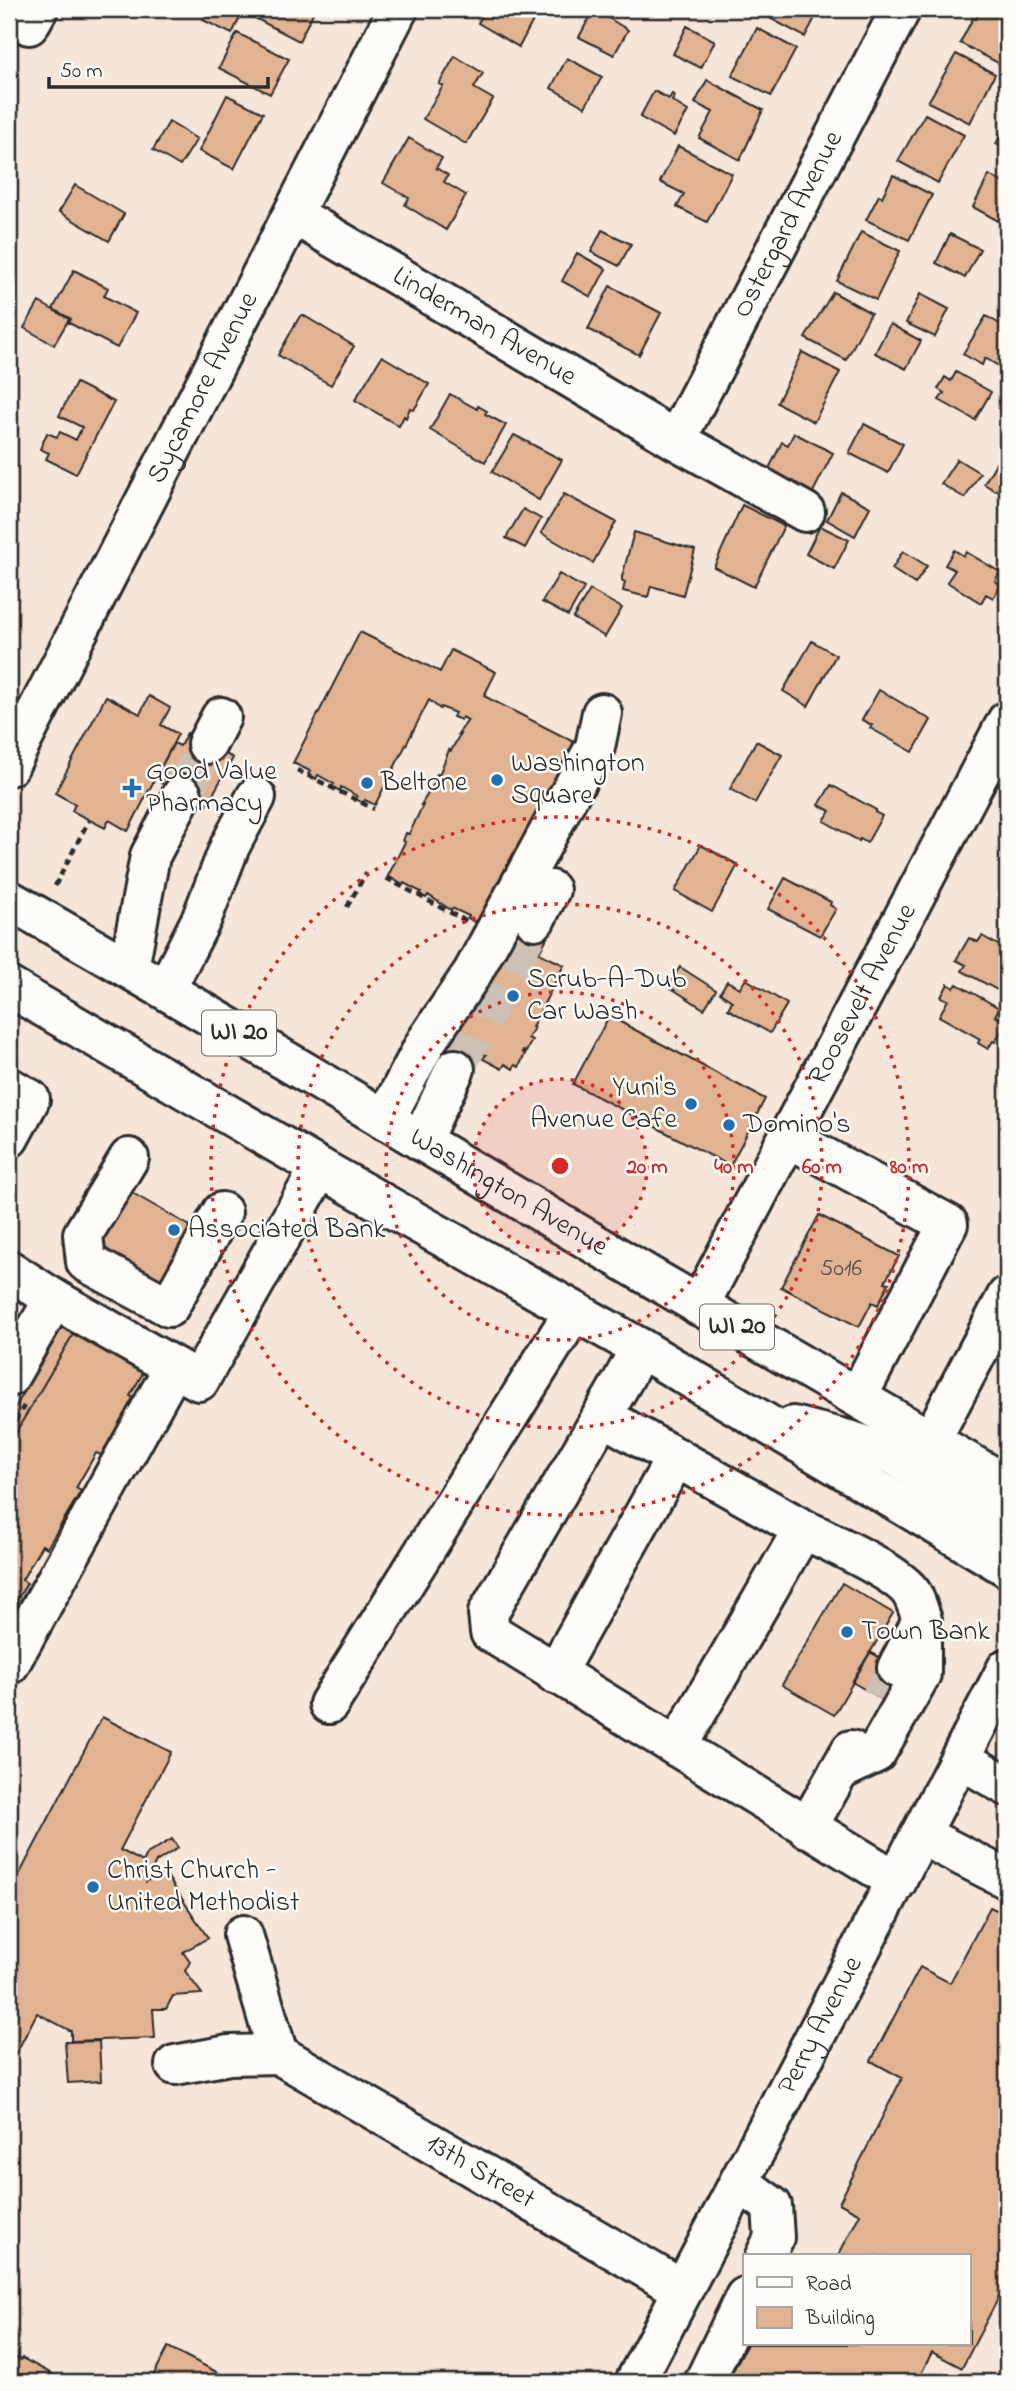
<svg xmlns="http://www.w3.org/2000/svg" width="1016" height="2391" font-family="'Indie Flower',sans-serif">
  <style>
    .building { fill: #e1b392; stroke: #2b2b2b; stroke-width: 2 }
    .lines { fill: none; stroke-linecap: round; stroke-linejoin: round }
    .minor-tunnel { stroke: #cdc1b6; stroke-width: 38; stroke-dasharray: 38 19; stroke-linecap: butt }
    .minor-casing { stroke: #2b2b2b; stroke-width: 44 }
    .major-casing { stroke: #2b2b2b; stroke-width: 44 }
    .path { stroke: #2b2b2b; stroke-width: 4.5; stroke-dasharray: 7 5; stroke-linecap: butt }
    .minor { stroke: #fdfcf7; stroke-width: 38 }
    .major { stroke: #fdfcf7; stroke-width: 38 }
    .ring { fill: none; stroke: #d62828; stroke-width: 3.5; stroke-dasharray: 3.5 7 }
    .poi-dot { fill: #1f6fb2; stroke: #fdfcf7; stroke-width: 2.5 }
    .labels { text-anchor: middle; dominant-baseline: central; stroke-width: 5; stroke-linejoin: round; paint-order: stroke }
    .number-label { font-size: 24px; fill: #584d45 }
    .shield { fill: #fdfcf7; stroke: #6a6a68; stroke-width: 2 }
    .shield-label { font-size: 26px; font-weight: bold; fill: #2b2b2b }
    .street-label { font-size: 28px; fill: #2b2b2b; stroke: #fdfcf7 }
    .poi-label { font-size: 28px; fill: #2b2b2b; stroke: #fdfcf7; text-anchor: start }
    .centre { fill: #d62828; stroke: #fdfcf7; stroke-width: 3.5 }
    .ring-label { font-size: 21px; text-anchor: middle; font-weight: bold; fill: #d62828; stroke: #fdfcf7; stroke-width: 5; stroke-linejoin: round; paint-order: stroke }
  </style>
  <rect width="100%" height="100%" fill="#f5e6d9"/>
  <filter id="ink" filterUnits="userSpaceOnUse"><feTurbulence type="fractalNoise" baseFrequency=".0143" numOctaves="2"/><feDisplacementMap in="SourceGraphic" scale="14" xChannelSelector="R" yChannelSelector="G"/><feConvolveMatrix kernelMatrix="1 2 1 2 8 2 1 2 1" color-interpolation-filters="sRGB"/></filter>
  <g filter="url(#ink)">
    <!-- building -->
    <path class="building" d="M209 9H229L241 15 232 34 203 20Z
      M254 9H315L299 41 251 16Z
      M476 9H524L536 15 519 47 478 23 483 14 475 10Z
      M594 9 628 30 614 55 579 37Z
      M767 9H817L818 12 805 37 764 15Z
      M981 9H1007V51L1000 64 960 43 973 18 976 19Z
      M687 26 715 41 701 68 673 54Z
      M757 28 796 49 771 96 732 76Z
      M237 33 289 59 270 94 219 68Z
      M956 54 995 74 970 123 928 102Z
      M455 56 483 73 474 88 493 99 466 144 423 119 443 86 439 84Z
      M567 58 602 77 585 107 551 88Z
      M707 80 763 110 740 160 699 138 713 112 695 103Z
      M654 91 669 99 672 94 675 96 672 101 688 111 674 136 640 117Z
      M227 95 263 113 234 169 199 151Z
      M925 114 964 135 938 183 898 161Z
      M169 122 197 139 180 166 153 150Z
      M1007 123V149L996 144Z
      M409 138 442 158 436 168 448 175 444 182 466 195 446 230 405 205 409 198 383 183Z
      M678 146 732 174 707 222 677 207 684 194 660 182Z
      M893 175 932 195 909 240 866 220 879 195 882 197Z
      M989 175 1007 185V218L1004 224 973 207Z
      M75 185 124 214 109 241 59 212Z
      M602 230 631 244 619 266 591 252Z
      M861 232 900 251 876 300 837 281Z
      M950 234 980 249 965 278 936 263Z
      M577 253 606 269 591 297 562 281Z
      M74 270 108 288 104 296 136 313 117 348 69 323 71 319 53 309Z
      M610 286 661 313 639 355 588 329Z
      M833 292 871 313 846 360 805 338Z
      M920 294 949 309 935 337 906 323Z
      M39 302 69 319 54 345 24 328Z
      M303 315 354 346 331 385 278 355 300 316Z
      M986 316 1007 328V371L985 358 982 365 963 354Z
      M890 324 921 341 906 369 875 353Z
      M802 352 840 372 814 422 777 403Z
      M382 356 429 384 414 410 410 408 406 418 404 416 399 426 355 400Z
      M956 372 991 392 975 420 939 400 944 393 938 389 945 377 951 381Z
      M76 383 114 402 76 474 46 459 49 453 40 449 47 433 57 437 60 432 76 440 82 427 59 416Z
      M450 394 477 409 478 406 487 411 485 414 506 425 485 462 430 430Z
      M864 424 903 444 888 473 849 453Z
      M794 433 833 453 810 498 765 477 782 442 788 445Z
      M514 435 562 460 539 500 492 472Z
      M1003 451 1007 454V493L999 487 996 491 984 484Z
      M957 459 980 473 965 498 941 484Z
      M841 492 870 507 855 536 827 520Z
      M564 494 616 522 593 563 541 533Z
      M742 505 784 526 754 587 714 567Z
      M523 509 541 519 525 548 506 538Z
      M820 526 849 540 834 569 806 554Z
      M634 532 695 550 683 595 651 586 648 597 623 591 625 582 622 581V577Z
      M954 550 964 556 966 552 1000 572 995 581 1001 585 993 598 986 594 981 603 947 582 955 570 945 565Z
      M903 551 927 566 915 584 892 569Z
      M559 574 584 588 568 616 542 602Z
      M590 590 622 608 605 637 573 618Z
      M360 632 440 672 451 650 496 672 484 696 578 744 487 925 476 920 474 922 468 918 469 916 452 908 451 910 428 895 426 898 420 894 421 892 404 883 403 885 388 876 405 842 403 841 406 833 409 834 423 805H421L435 782 433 781 437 774 439 775 449 750 451 751 460 734H458L468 720 462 717 461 720 453 717 455 713 441 707 440 709 429 700 375 805 365 800 363 803 356 799 357 796 341 787 340 791 332 787 334 784 318 775 316 779 308 774 310 771 293 763Z
      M812 641 836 655 808 706 783 691Z
      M879 690 931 720 913 752 870 728 872 725 862 720Z
      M106 696 140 714 149 696 170 708 161 725 178 734 128 831 109 820 105 828 72 811 75 804 55 793Z
      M187 733 233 758 206 807 161 783 166 773 160 769 174 743 180 746Z
      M756 741 782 755 755 803 730 789Z
      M831 785 876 810 875 812 882 816 867 843 860 839 859 841 824 821 830 811 819 805Z
      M701 845 738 865 712 912 675 891Z
      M785 878 831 902 830 905 836 909 820 936 768 909Z
      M518 918 549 934 539 953 564 965 532 1027 534 1028 528 1038 532 1040 526 1052 523 1051 522 1052 525 1054 519 1067 515 1065 513 1069 505 1064 502 1069 483 1059 486 1055 479 1052 476 1056 480 1058 474 1069 445 1059Z
      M982 936 1007 950V973L997 990 962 971 966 965 956 960 969 938 978 942Z
      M680 967 716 990 704 1009 668 986Z
      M746 979 787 1004 770 1033 728 1009 732 1001 720 993 727 981 740 988Z
      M948 984 954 988 957 984 999 1008 995 1016 1007 1022 995 1042 993 1041 988 1049 978 1043 980 1039 939 1016 948 1000 941 997Z
      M609 1016 765 1099 730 1166 573 1084Z
      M127 1190 197 1230 165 1284 131 1264 126 1273 103 1259 108 1250 97 1243Z
      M819 1215 899 1256 885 1282 889 1283 878 1305 872 1302 859 1327 781 1287Z
      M64 1324 75 1331 9 1444V1418Z
      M75 1331 144 1371 130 1396 135 1398 101 1455 96 1453 76 1488 81 1491 47 1548 42 1545 22 1580 27 1583 9 1614V1444Z
      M842 1583 893 1613 834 1715 782 1685Z
      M870 1652 908 1673 890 1704 852 1682Z
      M102 1717 171 1752 120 1850 143 1862 147 1854 172 1839 178 1848 156 1862 147 1881 163 1870 208 1938 183 1952 190 1962 185 1971 202 1994 173 1996 166 2009H153L155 2038 71 2041V2031L37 2013 9 2067V1894Z
      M990 1907 1007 1915V2291L1003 2289 962 2368 932 2352 917 2382H727L747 2344H969V2256H838L860 2214 839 2203 902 2078 871 2061 920 1967 950 1983Z
      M99 2041 101 2081 68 2083 65 2042Z
      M168 2347 236 2382H150Z
      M9 2354 20 2360 22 2358 56 2376 52 2382H9Z"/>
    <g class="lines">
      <!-- minor-tunnel -->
      <path class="minor-tunnel" d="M182 795 207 744
        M455 1069 535 920
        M880 1699 897 1668"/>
      <defs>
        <g id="minor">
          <path d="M29 25 38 9"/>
          <path id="s1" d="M293 214 676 440 805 512"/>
          <path id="s2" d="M676 440 901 9"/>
          <path d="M207 744 221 717"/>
          <path id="s3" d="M9 766 398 9"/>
          <path d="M535 920 550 890"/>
          <path d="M129 968 150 856 182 795"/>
          <path d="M166 989 202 918 230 846 256 797"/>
          <path d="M9 1087 30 1099 9 1138"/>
          <path d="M385 1120 426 1042 473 972 595 747 602 713"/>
          <path d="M789 1138 948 1224 858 1396"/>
          <path d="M421 1141 455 1069"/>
          <path d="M129 1158 83 1234 86 1262 169 1307 222 1212"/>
          <path d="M9 1270 54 1299"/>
          <path id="s4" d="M699 1306 1007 721"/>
          <path d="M640 1348 623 1380 602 1416 803 1529 677 1747 897 1881"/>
          <path d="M9 1377 54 1299 199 1381 320 1168"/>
          <path d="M602 1416 488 1613 490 1632 677 1747"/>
          <path d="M931 1440 1007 1296"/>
          <path d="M803 1529C826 1540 900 1573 912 1594 916 1601 919 1611 922 1620L897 1668"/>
          <path d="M9 1665 174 1367"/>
          <path d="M555 1674 676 1457"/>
          <path d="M329 1704 574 1311"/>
          <path d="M961 1759 1007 1786"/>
          <path d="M839 1771 876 1753 921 1674V1640"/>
          <path d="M807 1828 851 1750"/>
          <path d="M921 1835 1007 1879"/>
          <path id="s5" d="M278 2054 683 2290"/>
          <path d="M175 2065 229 2055 278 2054 243 1935"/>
          <path d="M739 2182 772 2206 774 2238 765 2256"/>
          <path id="s6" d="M635 2382 1007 1668"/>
          <path d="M704 2382 745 2297"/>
        </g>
        <g id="major">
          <path id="s7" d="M9 900C225 1022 437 1151 651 1277 769 1347 889 1415 1007 1485"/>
          <path d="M9 987 320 1168 640 1348 1007 1567"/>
          <path d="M793 1426 852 1441 892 1454 1007 1525"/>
        </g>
      </defs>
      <!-- minor casing -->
      <use href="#minor" class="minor-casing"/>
      <!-- major casing -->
      <use href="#major" class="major-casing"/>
      <!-- path -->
      <path class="path" d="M297 770 374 809
        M386 878 466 921
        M55 886 89 820
        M347 907 366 873
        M9 1432 24 1406"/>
      <!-- minor -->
      <use href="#minor" class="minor"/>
      <!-- major -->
      <use href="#major" class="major"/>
    </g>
  </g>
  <!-- distance rings -->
  <circle cx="560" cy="1166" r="87" fill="#d62828" fill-opacity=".12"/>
  <g class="ring">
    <circle cx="560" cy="1166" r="87"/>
    <circle cx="560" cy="1166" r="174"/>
    <circle cx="560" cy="1166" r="262"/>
    <circle cx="560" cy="1166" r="349"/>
  </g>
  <!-- markers -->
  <g class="poi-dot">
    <circle cx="497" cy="780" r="7"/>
    <circle cx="367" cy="783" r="7"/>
    <path d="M128.5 777.5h7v7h7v7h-7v7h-7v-7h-7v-7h7z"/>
    <circle cx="513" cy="996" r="7"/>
    <circle cx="691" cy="1104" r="7"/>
    <circle cx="729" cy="1125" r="7"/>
    <circle cx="174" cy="1230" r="7"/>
    <circle cx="847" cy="1632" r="7"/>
    <circle cx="93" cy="1887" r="7"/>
  </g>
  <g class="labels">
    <!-- number labels -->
    <g class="number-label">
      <text x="841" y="1269">5016</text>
    </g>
    <!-- shield labels -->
    <g class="shield">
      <rect x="202" y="1010.5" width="74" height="45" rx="5"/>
      <rect x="700" y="1304.5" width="74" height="45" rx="5"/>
    </g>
    <g class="shield-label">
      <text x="239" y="1033">WI 20</text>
      <text x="737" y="1327">WI 20</text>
    </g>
    <!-- street labels -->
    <g class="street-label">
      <text stroke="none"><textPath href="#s2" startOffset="243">Ostergard Avenue</textPath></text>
      <text stroke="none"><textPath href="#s1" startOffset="222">Linderman Avenue</textPath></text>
      <text stroke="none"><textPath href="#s3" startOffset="425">Sycamore Avenue</textPath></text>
      <text stroke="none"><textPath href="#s4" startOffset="352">Roosevelt Avenue</textPath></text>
      <text stroke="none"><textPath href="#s7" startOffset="579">Washington Avenue</textPath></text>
      <text stroke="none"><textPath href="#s6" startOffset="402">Perry Avenue</textPath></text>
      <text stroke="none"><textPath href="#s5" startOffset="234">13th Street</textPath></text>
    </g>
    <!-- poi labels -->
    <g class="poi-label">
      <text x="511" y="764">Washington<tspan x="511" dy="32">Square</tspan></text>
      <text x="146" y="772">Good Value<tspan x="146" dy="32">Pharmacy</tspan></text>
      <text x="381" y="783">Beltone</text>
      <text x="527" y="980">Scrub-A-Dub<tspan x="527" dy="32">Car Wash</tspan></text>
      <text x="677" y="1088" text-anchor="end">Yuni's<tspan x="677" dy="32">Avenue Cafe</tspan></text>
      <text x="743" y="1125">Domino's</text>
      <text x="188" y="1230">Associated Bank</text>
      <text x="861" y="1632">Town Bank</text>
      <text x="107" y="1871">Christ Church -<tspan x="107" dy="32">United Methodist</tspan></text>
    </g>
  </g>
  <circle cx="560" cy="1166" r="10" class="centre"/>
  <g class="ring-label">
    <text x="647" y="1173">20 m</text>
    <text x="734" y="1173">40 m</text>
    <text x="822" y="1173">60 m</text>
    <text x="909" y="1173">80 m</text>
  </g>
  <!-- margin -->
  <rect width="1016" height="2391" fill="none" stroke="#fdfcf7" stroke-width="35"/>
  <rect x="18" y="18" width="981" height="2356" fill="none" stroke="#2b2b2b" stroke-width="2.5" filter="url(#ink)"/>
  <!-- legend -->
  <rect x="743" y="2254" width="228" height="91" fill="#fdfcf7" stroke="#a9a8a5" stroke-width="2"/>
  <rect x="757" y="2277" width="35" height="10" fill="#fdfcf7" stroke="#a9a8a5" stroke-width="2"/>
  <text x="806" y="2290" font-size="21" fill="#2b2b2b">Road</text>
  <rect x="757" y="2307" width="35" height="21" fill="#e1b392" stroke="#a9a8a5" stroke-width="2"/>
  <text x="806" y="2324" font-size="21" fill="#2b2b2b">Building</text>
  <!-- scale -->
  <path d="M49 77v10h219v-10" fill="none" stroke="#2b2b2b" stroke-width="3.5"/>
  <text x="60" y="77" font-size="21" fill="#2b2b2b" stroke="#fdfcf7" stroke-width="5" paint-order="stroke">50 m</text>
</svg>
